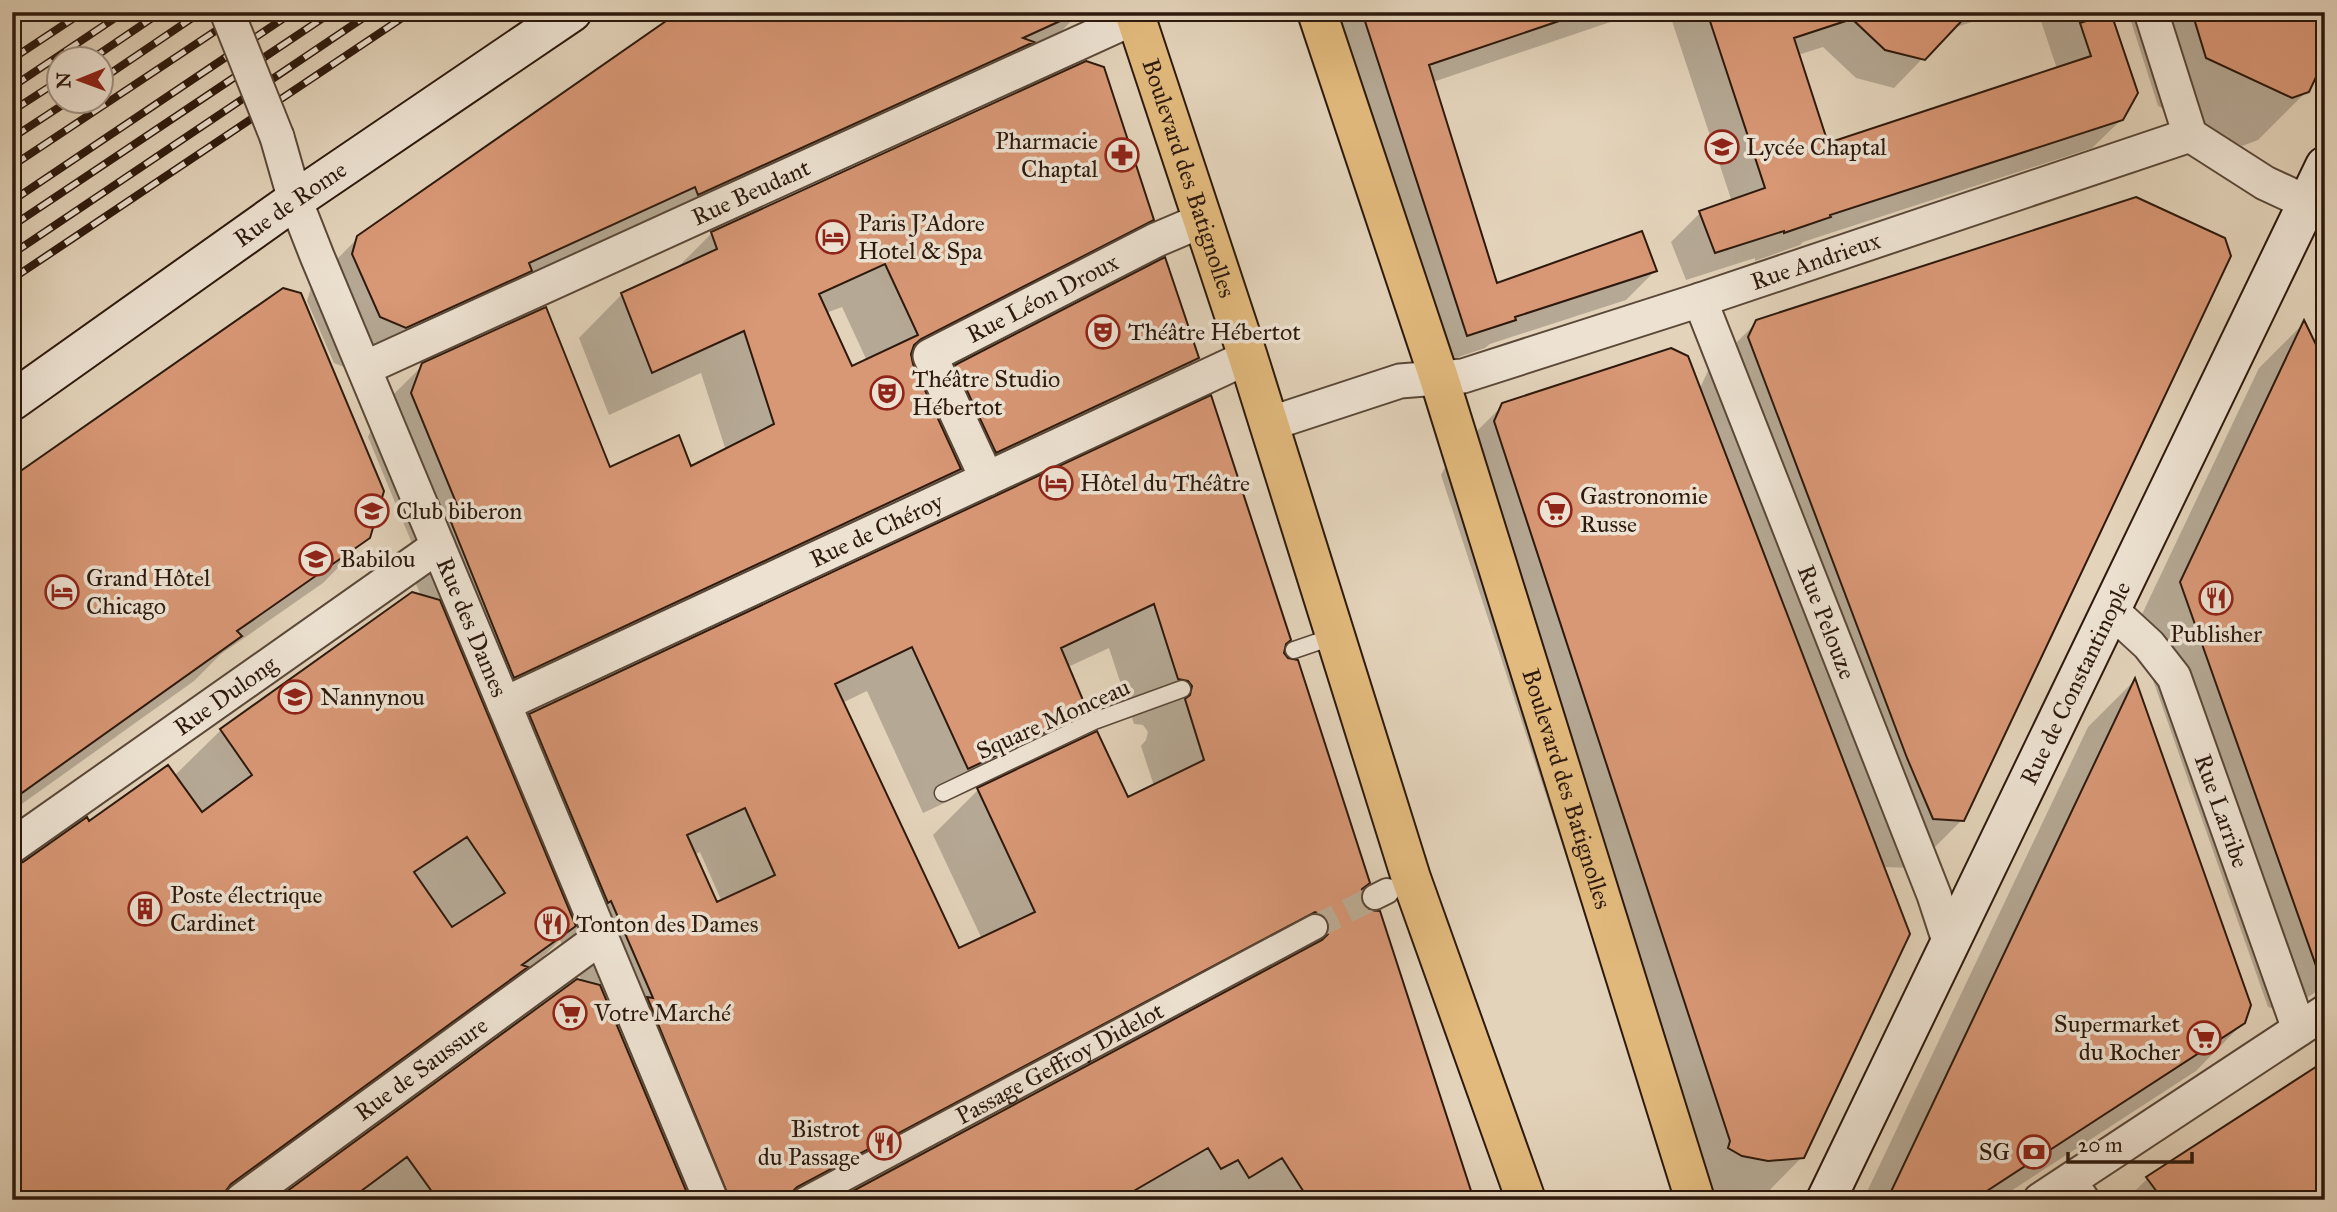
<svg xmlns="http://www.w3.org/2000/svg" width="2337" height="1212" font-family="'IM FELL Great Primer',serif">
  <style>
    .shadow { fill: #0003; fill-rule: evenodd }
    .building { fill: #d89775; stroke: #2d190d; stroke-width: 2; fill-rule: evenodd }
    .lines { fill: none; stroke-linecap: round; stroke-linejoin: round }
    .pedestrian-tunnel { stroke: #bfae97; stroke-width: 24; stroke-dasharray: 24 12; stroke-linecap: butt }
    .service-casing { stroke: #5a4838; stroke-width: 19 }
    .pedestrian-casing { stroke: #5a4838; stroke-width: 28 }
    .minor-casing { stroke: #5a4838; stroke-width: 37 }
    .secondary-casing { stroke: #2d190d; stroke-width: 42 }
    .primary-casing { stroke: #2d190d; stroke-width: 42 }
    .service { stroke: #ede2d2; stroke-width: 16 }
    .pedestrian { stroke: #ede2d2; stroke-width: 24 }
    .minor { stroke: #ede2d2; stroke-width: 33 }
    .secondary { stroke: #ede2d2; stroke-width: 38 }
    .primary { stroke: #e2ba7d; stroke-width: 38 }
    .rail-casing { stroke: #2d190d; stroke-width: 8 }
    .rail { stroke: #ede2d2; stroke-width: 5; stroke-dasharray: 16; stroke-linecap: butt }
    .minor-bridge-casing { stroke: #5a4838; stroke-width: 37; stroke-linecap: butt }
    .minor-bridge { stroke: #ede2d2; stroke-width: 33 }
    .labels { text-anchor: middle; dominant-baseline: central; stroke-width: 7; stroke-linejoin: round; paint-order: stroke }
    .poi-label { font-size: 24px; fill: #2d190d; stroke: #ede2d2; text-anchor: start }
    .street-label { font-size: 24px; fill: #2d190d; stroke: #ede2d2 }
  </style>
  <rect width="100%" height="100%" fill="#e3d3ba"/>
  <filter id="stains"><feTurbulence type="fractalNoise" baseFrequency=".00286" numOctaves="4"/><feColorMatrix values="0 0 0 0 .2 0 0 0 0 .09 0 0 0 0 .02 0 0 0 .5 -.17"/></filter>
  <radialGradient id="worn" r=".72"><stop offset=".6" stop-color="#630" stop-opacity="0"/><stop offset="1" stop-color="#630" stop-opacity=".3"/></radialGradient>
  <!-- shadow -->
  <path class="shadow" d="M682 12H1080L1038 55 359 373 334 363 307 301 312 284 358 238Z
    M1320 12H1640L1433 82 1496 285 1655 271 1626 300 1490 344 1485 348 1438 364Z
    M1669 12H2001L1951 29 1894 88 1856 78 1823 47 1798 55 1827 145 2057 69 2038 12H2109L2136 93 2122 119 2092 148 1803 242 1800 245 1755 261V258L1686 280 1671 242 1700 213 1732 202Z
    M2128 12H2325L2307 91 2258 140 2242 146 2158 106Z
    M1152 220 1108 263 911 364 926 397 956 366 1197 358 1149 407 485 713 499 746 530 715 1210 398 1284 645 1282 653 1360 890V904L1472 1200H1168L1163 1191 1148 1200H840L1282 964 1270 956 809 1200H278L582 982 566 945 563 947 560 940 529 971 481 1011 224 1200H12L89 823 174 776 221 730 421 596 409 567 418 558 368 437 379 409 423 365 609 469H690L726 451 701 373 609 415 579 338 622 294 674 271 712 233ZM842 307 867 361 851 369 826 313ZM1109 648 1134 724 1143 725 1148 732 1146 740 1141 746 1154 786 1127 799 1037 761 1086 712 1068 667ZM867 691 923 813 983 785 933 835 982 939 958 951 842 703ZM700 852 722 902 716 905 694 855Z
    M1757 322 1962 820 1914 868 1882 867 1802 1157 1760 1200H1676L1677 1195 1441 475 1450 458 1503 405 1699 390 1708 371Z
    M2304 323 2325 369V986L2285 1012 2268 1007 2135 629 2259 368Z
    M12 479 368 537 323 583 221 654 194 681 12 811Z
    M2134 681 2244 1022 2196 1071 1997 1200H1863L2088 727Z
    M2148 1178 2325 1200H2126Z"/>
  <!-- building -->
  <path class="building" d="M679 12H1080L1023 38 1034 42 698 195 695 187 529 263 532 271 406 328 380 317 352 254 357 236Z
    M1362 12H1564L1565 19 1429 65 1497 283 1642 231 1657 271 1515 317 1516 320 1467 336Z
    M1707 12H1970L1925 60 1885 50 1852 19 1794 38 1828 143 2091 56 2080 23 2111 13 2138 93 2123 120 1830 215 1831 217 1784 233V231L1715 253 1699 211 1765 188Z
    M2192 12H2325V58L2309 92 2292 98 2206 58Z
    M1086 61 1104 67 1154 220 921 339 914 345 911 354 913 364 961 469 514 678 451 522 462 517 411 393 422 363 546 307 610 467 679 435 691 466 774 424 744 331 652 373 621 293 717 249 711 232ZM885 264 918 335 852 366 819 294Z
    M2136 197 2225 238 2231 256 1964 821 1933 819 1907 758 1748 337 1756 320Z
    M1165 257 1199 358 996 453 955 365Z
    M283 288 301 293 384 491 370 538 237 631 242 636 12 800V477Z
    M2304 320 2325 363V976L2320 977 2180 582Z
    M1671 348 1688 356 1910 934 1804 1158 1768 1161 1742 1156 1728 1148 1730 1141 1494 421 1502 403Z
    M1211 395 1291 640 1286 644 1284 653 1288 658 1298 660 1370 883 1362 889 1361 903 1367 910 1380 911 1474 1200H1309L1282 1158 1249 1178 1238 1160 1221 1169 1208 1148 1118 1200H836L1322 940 1328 934V921L1323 915 1315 912 797 1187 791 1193 789 1200H730L647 997 653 998 611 901 608 903 529 714ZM1154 604 1178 679 1188 681 1192 686 1190 695 1185 699 1204 760 1128 797 1097 731 977 788 1035 912 959 948 835 684 912 647 968 769 1088 712 1061 648ZM745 808 775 875 717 902 687 835Z
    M412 592 440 600 576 926 522 965 528 967 231 1184 225 1192 223 1200H12V865L23 862 87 817 89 821 168 765 202 812 252 775 220 729ZM467 837 505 893 452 927 414 872Z
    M2135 678 2251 1005 2245 1023 1973 1200H1887Z
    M577 979 600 985 690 1200H438L407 1157 349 1200H275Z
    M2325 1061V1200H2163L2146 1177Z"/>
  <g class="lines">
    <!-- pedestrian-tunnel -->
    <path class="pedestrian-tunnel" d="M1315 927 1375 897"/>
    <defs>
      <path id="service" d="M1294 650 1335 636
        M943 793 1094 721 1182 689"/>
      <g id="pedestrian">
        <path d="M1375 897 1387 891"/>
        <path d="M2073 1179 2088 1200"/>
        <path id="s1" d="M804 1200 1315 927"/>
      </g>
      <g id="minor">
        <path d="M2151 12 2190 135"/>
        <path d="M2190 135 2265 183 2308 203"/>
        <path id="s2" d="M277 137 295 200 317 256 711 1200"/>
        <path id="s3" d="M1700 300 1934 895 1950 944"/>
        <path id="s4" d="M365 368 1136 17"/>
        <path id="s5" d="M1269 424 1400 381 1463 376 1700 300 2190 135"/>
        <path id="s6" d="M987 479 930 356 1156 240 1203 220"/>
        <path id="s7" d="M2112 611 2149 645 2174 677 2299 1029"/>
        <path id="s8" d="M504 704 1248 357"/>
        <path id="s9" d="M12 846 438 546"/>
        <path id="s10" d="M242 1200 600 938"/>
        <path d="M2040 1200 2325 1012"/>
      </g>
      <g id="secondary">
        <path id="s11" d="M12 401 295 200 572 12"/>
        <path id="s12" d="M1826 1200 2325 166"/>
      </g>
      <g id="primary">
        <path id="s13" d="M1134 12 1248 357 1411 878 1526 1200"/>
        <path id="s14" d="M1317 12 1439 378 1695 1200"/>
      </g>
    </defs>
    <!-- service casing -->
    <use href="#service" class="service-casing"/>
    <!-- pedestrian casing -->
    <use href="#pedestrian" class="pedestrian-casing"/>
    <!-- minor casing -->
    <use href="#minor" class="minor-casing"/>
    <!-- secondary casing -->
    <use href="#secondary" class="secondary-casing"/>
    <!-- primary casing -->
    <use href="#primary" class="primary-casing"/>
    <!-- service -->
    <use href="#service" class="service"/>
    <!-- pedestrian -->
    <use href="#pedestrian" class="pedestrian"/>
    <!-- minor -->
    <use href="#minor" class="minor"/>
    <!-- secondary -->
    <use href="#secondary" class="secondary"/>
    <!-- primary -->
    <use href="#primary" class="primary"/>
    <defs>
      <path id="rail" d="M12 59 83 12
        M90 60 161 12
        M102 79 201 12
        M12 87 124 12
        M12 111 60 80
        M12 138 67 102
        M12 166 244 12
        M12 201 293 12
        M12 226 332 12
        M12 254 372 12
        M12 279 411 12"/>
    </defs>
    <!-- rail casing -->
    <use href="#rail" class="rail-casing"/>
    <!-- rail -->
    <use href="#rail" class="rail"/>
    <defs>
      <path id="minor-bridge" d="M227 12 277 137"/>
    </defs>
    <!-- minor-bridge casing -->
    <use href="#minor-bridge" class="minor-bridge-casing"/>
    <!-- minor-bridge -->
    <use href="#minor-bridge" class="minor-bridge"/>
  </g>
  <!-- icons -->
  <defs>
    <symbol id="school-ring" viewBox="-11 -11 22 22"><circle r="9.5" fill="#ede2d2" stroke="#8f2418" stroke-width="1.5"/><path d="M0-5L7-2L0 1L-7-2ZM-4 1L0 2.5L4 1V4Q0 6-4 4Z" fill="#8f2418"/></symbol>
    <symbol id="pharmacy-ring" viewBox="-11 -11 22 22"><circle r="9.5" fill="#ede2d2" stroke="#8f2418" stroke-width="1.5"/><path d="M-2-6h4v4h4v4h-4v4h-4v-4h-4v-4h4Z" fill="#8f2418"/></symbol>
    <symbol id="hotel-ring" viewBox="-11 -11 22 22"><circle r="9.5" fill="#ede2d2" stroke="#8f2418" stroke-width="1.5"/><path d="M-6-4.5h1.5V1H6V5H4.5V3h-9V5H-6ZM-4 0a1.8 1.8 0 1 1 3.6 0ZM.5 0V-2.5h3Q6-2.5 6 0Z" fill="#8f2418"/></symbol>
    <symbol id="theatre-ring" viewBox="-11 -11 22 22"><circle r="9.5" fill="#ede2d2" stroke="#8f2418" stroke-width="1.5"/><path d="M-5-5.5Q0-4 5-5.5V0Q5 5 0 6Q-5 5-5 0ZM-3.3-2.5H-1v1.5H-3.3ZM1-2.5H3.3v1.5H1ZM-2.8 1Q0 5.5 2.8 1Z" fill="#8f2418"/></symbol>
    <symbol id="supermarket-ring" viewBox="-11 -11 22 22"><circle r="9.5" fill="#ede2d2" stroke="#8f2418" stroke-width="1.5"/><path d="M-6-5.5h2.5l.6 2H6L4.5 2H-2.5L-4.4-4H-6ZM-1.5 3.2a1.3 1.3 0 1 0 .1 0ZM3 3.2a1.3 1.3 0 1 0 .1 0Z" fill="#8f2418"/></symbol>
    <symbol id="restaurant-ring" viewBox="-11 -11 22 22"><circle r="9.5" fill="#ede2d2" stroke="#8f2418" stroke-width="1.5"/><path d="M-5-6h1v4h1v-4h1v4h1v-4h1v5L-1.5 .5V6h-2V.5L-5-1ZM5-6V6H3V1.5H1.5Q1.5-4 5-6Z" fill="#8f2418"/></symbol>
    <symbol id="building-ring" viewBox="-11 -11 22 22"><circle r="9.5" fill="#ede2d2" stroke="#8f2418" stroke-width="1.5"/><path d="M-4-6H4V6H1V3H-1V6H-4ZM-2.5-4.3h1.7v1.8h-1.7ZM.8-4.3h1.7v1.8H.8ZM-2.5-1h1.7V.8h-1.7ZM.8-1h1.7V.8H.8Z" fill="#8f2418"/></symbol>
    <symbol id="bank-ring" viewBox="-11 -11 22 22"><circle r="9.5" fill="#ede2d2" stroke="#8f2418" stroke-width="1.5"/><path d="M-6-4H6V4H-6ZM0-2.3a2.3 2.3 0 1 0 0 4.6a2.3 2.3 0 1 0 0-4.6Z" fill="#8f2418"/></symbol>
  </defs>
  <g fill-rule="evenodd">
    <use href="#school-ring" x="1703" y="128" width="38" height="38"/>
    <use href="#pharmacy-ring" x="1103" y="136" width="38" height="38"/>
    <use href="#hotel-ring" x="814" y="218" width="38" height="38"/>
    <use href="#theatre-ring" x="1084" y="313" width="38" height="38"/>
    <use href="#theatre-ring" x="868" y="374" width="38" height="38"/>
    <use href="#hotel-ring" x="1037" y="464" width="38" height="38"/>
    <use href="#supermarket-ring" x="1536" y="491" width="38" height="38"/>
    <use href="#school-ring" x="353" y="492" width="38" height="38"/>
    <use href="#school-ring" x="297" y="540" width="38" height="38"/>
    <use href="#hotel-ring" x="43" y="573" width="38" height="38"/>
    <use href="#restaurant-ring" x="2197" y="579" width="38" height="38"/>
    <use href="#school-ring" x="276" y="678" width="38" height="38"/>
    <use href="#building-ring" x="126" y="890" width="38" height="38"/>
    <use href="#restaurant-ring" x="533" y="905" width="38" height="38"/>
    <use href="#supermarket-ring" x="551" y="994" width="38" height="38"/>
    <use href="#supermarket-ring" x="2185" y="1019" width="38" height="38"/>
    <use href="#restaurant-ring" x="865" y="1124" width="38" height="38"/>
    <use href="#bank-ring" x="2015" y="1133" width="38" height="38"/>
  </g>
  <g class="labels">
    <!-- poi labels -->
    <g class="poi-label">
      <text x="1098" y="141" text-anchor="end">Pharmacie<tspan x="1098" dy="28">Chaptal</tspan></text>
      <text x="1746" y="147">Lycée Chaptal</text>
      <text x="858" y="223">Paris J'Adore<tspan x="858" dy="28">Hotel &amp; Spa</tspan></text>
      <text x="1128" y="332">Théâtre Hébertot</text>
      <text x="912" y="379">Théâtre Studio<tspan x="912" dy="28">Hébertot</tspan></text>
      <text x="1080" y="483">Hôtel du Théâtre</text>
      <text x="1580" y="496">Gastronomie<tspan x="1580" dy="28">Russe</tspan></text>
      <text x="396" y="511">Club biberon</text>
      <text x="340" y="559">Babilou</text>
      <text x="86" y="578">Grand Hôtel<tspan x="86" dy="28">Chicago</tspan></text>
      <text x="2216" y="634" text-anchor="middle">Publisher</text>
      <text x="320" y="697">Nannynou</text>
      <text x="170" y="895">Poste électrique<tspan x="170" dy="28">Cardinet</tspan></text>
      <text x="576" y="924">Tonton des Dames</text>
      <text x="594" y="1013">Votre Marché</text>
      <text x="2180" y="1024" text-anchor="end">Supermarket<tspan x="2180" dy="28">du Rocher</tspan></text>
      <text x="860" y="1129" text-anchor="end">Bistrot<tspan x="860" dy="28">du Passage</tspan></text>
      <text x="2010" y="1152" text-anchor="end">SG</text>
    </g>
    <!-- street labels -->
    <g class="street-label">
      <text stroke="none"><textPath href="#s13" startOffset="175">Boulevard des Batignolles</textPath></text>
      <text stroke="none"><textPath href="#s4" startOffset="424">Rue Beudant</textPath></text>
      <text stroke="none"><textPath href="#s11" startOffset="341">Rue de Rome</textPath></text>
      <text stroke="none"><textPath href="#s5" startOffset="572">Rue Andrieux</textPath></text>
      <text stroke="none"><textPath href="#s6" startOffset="262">Rue Léon Droux</textPath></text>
      <text stroke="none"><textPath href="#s8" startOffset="411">Rue de Chéroy</textPath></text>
      <text stroke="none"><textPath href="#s3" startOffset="346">Rue Pelouze</textPath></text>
      <text stroke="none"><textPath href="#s2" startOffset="528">Rue des Dames</textPath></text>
      <text stroke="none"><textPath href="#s12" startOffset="574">Rue de Constantinople</textPath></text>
      <text stroke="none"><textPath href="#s9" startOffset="261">Rue Dulong</textPath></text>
      <text transform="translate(1053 719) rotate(-24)">Square Monceau</text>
      <text stroke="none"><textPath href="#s14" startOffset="816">Boulevard des Batignolles</textPath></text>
      <text stroke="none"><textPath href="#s7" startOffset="233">Rue Larribe</textPath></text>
      <text stroke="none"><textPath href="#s1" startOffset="290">Passage Geffroy Didelot</textPath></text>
      <text stroke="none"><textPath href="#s10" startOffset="222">Rue de Saussure</textPath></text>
    </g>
  </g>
  <!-- margin -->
  <rect width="2337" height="1212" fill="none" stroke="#e3d3ba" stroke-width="42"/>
  <rect x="14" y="14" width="2309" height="1184" fill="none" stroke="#2d190d" stroke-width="3.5"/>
  <rect x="21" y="21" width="2295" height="1170" fill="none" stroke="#2d190d" stroke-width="2"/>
  <!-- north arrow -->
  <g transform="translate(80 80) rotate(269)"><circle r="33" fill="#ede2d2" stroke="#a09283" stroke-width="2"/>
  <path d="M0-5L12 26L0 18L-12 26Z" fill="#8f2418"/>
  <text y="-10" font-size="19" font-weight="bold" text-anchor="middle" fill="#2d190d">N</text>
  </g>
  <!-- scale -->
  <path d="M2068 1152v10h124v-10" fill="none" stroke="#2d190d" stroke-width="3.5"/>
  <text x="2078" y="1152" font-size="21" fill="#2d190d" stroke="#ede2d2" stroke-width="5" paint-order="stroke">20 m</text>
  <rect width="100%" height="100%" filter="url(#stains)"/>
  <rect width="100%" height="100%" fill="url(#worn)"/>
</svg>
